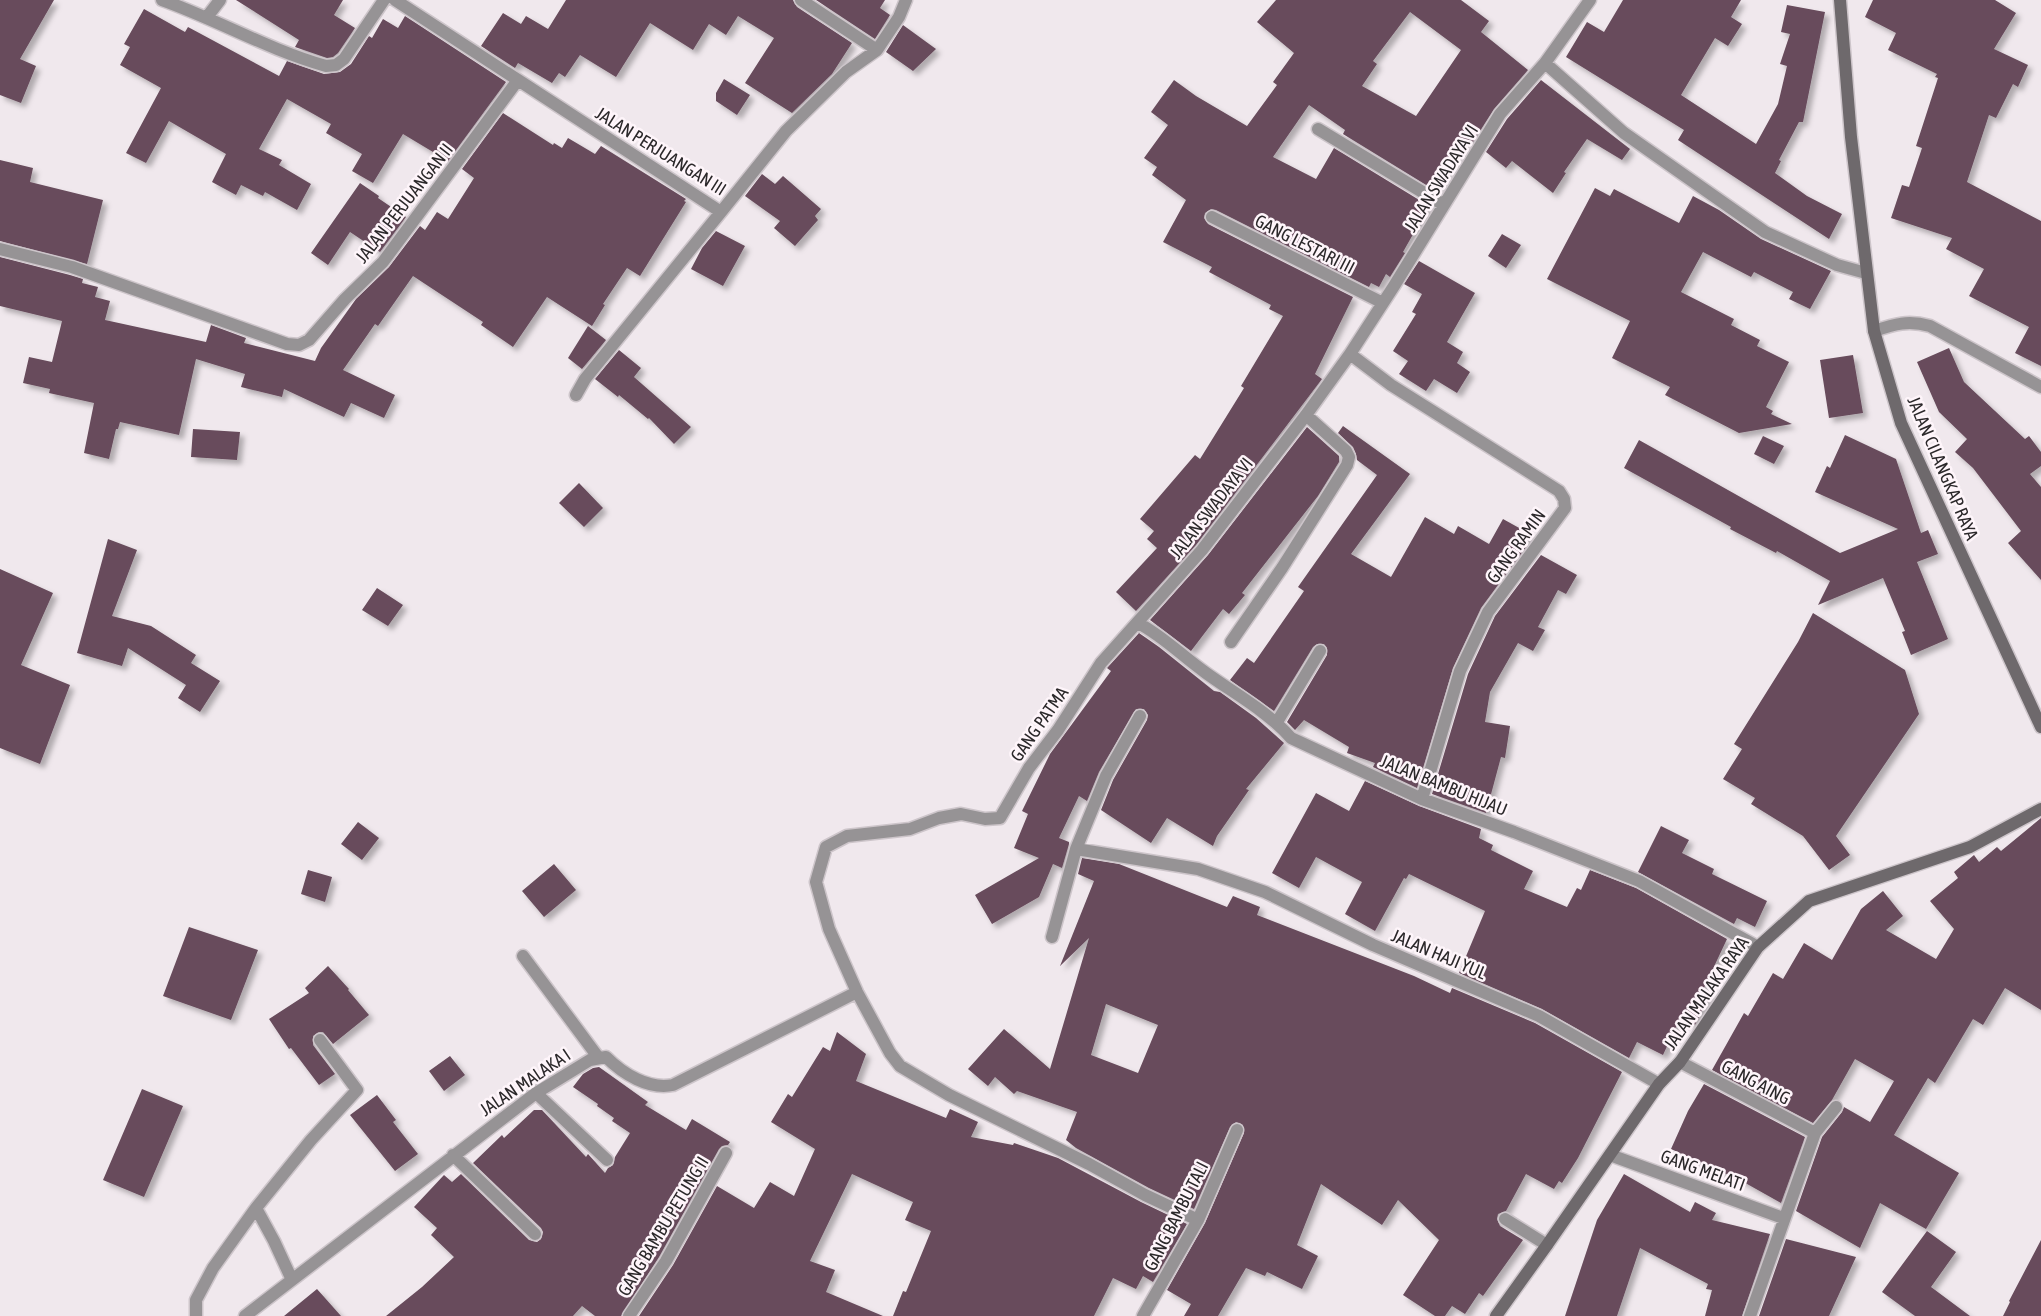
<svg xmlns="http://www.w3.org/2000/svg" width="2041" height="1316" font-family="'Asap Condensed',sans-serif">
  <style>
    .building { fill: #674b5b; fill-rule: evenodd; filter: url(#shadow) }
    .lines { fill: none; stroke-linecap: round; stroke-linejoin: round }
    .street-casing { stroke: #cdc5ca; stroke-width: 15 }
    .secondary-casing { stroke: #cdc5ca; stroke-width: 15 }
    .street { stroke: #969395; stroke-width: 12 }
    .secondary { stroke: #6e696c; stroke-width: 12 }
    .labels { text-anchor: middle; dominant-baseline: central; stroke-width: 5; stroke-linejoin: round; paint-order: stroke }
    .street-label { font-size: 18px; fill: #2b282a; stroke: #fef5fa }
  </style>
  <defs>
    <filter id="shadow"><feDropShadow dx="4.5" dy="4.5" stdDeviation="2.5" flood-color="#0004"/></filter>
  </defs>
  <rect width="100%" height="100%" fill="#f0e8ed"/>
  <!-- building -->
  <path class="building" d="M0 0H54L20 59 36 66 21 103 0 95Z
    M236 0H343L334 15 355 28 338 53 333 57 327 58 295 47 299 40Z
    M566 0H793L797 7 852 43 832 74 792 113 745 83 774 38 738 16 726 35 709 24 693 50 650 23 616 77 580 55 565 77 559 73 552 83 518 63 515 68 481 46 503 13 521 24 526 16 548 29Z
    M816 0H885L880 8 890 15 875 39Z
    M1276 0H1461L1489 21 1481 32 1528 70 1494 109 1473 142 1470 139 1468 141 1466 140 1436 191 1343 134 1345 130 1309 105 1273 157 1316 179 1334 148 1429 206 1403 252 1405 253 1390 277 1386 274 1379 287 1371 283 1369 287 1216 210 1211 209 1205 213 1204 218 1208 224 1353 297 1315 374 1322 379 1196 545 1136 611 1116 592 1157 548 1147 539 1154 531 1140 519 1195 455 1200 459 1244 388 1241 386 1283 316 1269 309 1271 305 1209 272 1212 267 1163 242 1186 200 1152 175 1157 167 1144 158 1168 125 1151 112 1174 80 1196 96 1247 126 1277 85 1273 82 1294 53 1257 22ZM1410 12 1461 50 1416 116 1362 86 1377 64 1373 61Z
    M1623 0H1741L1731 17 1742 24 1728 46 1715 38 1681 95 1756 144 1778 104 1787 66 1780 64 1790 34 1781 32 1787 5 1825 12 1803 122H1799L1779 160 1781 161 1775 173 1807 196 1842 214 1829 239 1678 140 1684 130 1566 57 1587 22 1604 32Z
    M1873 0H1995L2016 13 1994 49 2028 65 2018 87 2013 84 1996 118 1989 115 1967 182 2041 221V366L2015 353 2029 327 1969 296 1984 269 1946 249 1952 238 1891 218 1902 185 1909 187 1922 148 1916 146 1938 78 1935 77 1937 74 1888 50 1896 33 1865 17Z
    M144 9 185 32 188 27 279 76 287 61 324 74 340 72 351 64 369 36 372 38 383 19 398 28 405 16 506 82 448 161 403 134 373 183 352 171 362 154 326 133 331 124 287 99 259 149 282 160 279 165 311 184 297 210 265 192 263 196 241 185 236 195 212 182 226 154 169 121 146 163 126 153 161 88 120 65 130 47 124 44Z
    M903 25 936 49 913 71 886 52Z
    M724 79 750 95 737 115 716 101V93Z
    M1541 80 1630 149 1622 160 1587 139 1564 172 1566 173 1553 193 1512 161 1506 168 1486 152 1507 119Z
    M503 113 553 145 554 143 562 148 568 138 595 154 601 146 686 199 684 201 686 202 640 276 627 268 603 304 605 305 592 326 547 297 513 347 481 325 483 322 413 276 378 326 375 324 343 370 395 395 384 418 351 403 344 417 284 389 282 397 241 387 245 374 196 359 179 435 120 422 118 429H116L109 459 84 453 94 403 49 393 50 389 23 383 29 357 52 362 62 321 0 306V257L70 275 83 279 82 283 98 287 95 297 110 301 105 320 206 342 211 325 246 338 244 343 315 361 321 348 356 299 389 267 420 226 425 230 437 212 448 219 474 178 462 169Z
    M0 160 33 168 30 182 103 200 87 264 0 241Z
    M762 174 775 184 783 176 821 209 815 216 818 220 795 246 774 228 780 221 745 196Z
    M360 183 379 196 378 198 406 217 380 252 350 232 328 265 311 253Z
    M1595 188 1610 196 1614 189 1679 223 1693 196 1719 210 1761 239 1831 271 1810 309 1789 299 1793 292 1754 272 1751 277 1703 252 1681 292 1734 319 1731 325 1760 340 1757 346 1789 362 1766 407 1773 411 1771 414 1792 424 1739 433 1665 395 1670 387 1612 358 1630 321 1547 279Z
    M716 231 745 246 723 286 691 269 702 248Z
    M1502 234 1521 245 1506 268 1488 256Z
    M1419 261 1475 293 1447 342 1463 352 1457 363 1470 372 1457 393 1434 379 1426 391 1399 374 1408 361 1393 351 1416 314 1412 312 1422 294 1404 284Z
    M588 326 606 340 582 369 568 358Z
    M1949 348 1964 382 2025 439 2029 436 2041 452V466L2030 474 2041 487V580L2008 543 2021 531 1973 468 1955 452 1967 439 1939 412 1917 362Z
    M619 350 641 368 634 377 691 427 674 444 649 418 648 419 619 395 618 397 595 379Z
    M1853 355 1863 413 1829 418 1820 360Z
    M1343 426 1410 474 1351 554 1391 577 1425 517 1454 534 1458 526 1489 544 1503 519 1530 534 1524 545 1526 547 1481 608 1453 668 1417 788 1373 767 1375 763 1347 753 1349 747 1304 720 1295 730 1287 722 1327 655V648L1324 644H1317L1313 647 1274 711 1230 680 1247 658 1254 663 1304 591 1298 587 1377 475 1357 460 1356 454 1353 447 1338 433Z
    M1307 427 1339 456V462L1318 496 1242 593 1245 595 1229 614 1223 609 1191 651 1150 620 1208 555Z
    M193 429 240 432 237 460 191 457Z
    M1845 435 1896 459 1921 533 1928 530 1938 554 1917 562 1948 639 1911 655 1902 632 1905 631 1883 578 1818 605 1830 581 1777 551 1776 553 1730 529 1731 527 1624 468 1639 440 1840 553 1898 529 1815 492 1827 466 1830 468Z
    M1763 436 1784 446 1774 464 1754 454Z
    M579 483 603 508 584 527 559 503Z
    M108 539 137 550 112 616 151 626 196 655 191 663 220 681 200 712 178 698 186 685 128 648 122 666 77 653Z
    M1541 555 1577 575 1566 594 1558 590 1538 627 1545 630 1533 651 1518 643 1490 692 1485 722 1510 726 1505 758 1501 757 1486 813 1432 794 1468 674 1495 616Z
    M0 569 53 593 21 665 70 685 40 764 0 748Z
    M377 588 403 605 388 626 362 610Z
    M1813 613 1905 670 1919 714 1836 836 1850 855 1829 870 1803 836 1751 804 1755 798 1723 779 1742 749 1734 744 1798 642Z
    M1139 633 1159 647 1214 691 1220 692 1256 718 1284 743 1246 789 1249 790 1217 836 1213 846 1167 818 1151 843 1101 810 1113 780 1147 720 1148 715 1144 709H1136L1099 772 1087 801 1079 796 1059 838 1069 842V844L1062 868 1053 864 1039 897 992 924 975 895 1039 858 1014 848 1028 814 1022 811 1050 754 1111 671 1107 668Z
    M1365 781 1419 806 1481 829 1479 838 1493 845 1491 850 1533 871 1524 889 1567 907 1577 888 1581 890 1590 870 1636 888 1727 939 1703 990 1710 993 1695 1025 1680 1018 1663 1055 1637 1042 1629 1058 1542 1009 1459 973 1485 911 1409 874 1406 879 1404 878 1375 931 1345 914 1362 882 1316 857 1299 888 1272 873 1316 793 1349 811Z
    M2041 818V1010L2005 988 1983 1025 1973 1019 1935 1083 1928 1078 1894 1135 1959 1173 1926 1229 1880 1203 1860 1248 1796 1211 1822 1137 1842 1112 1844 1107 1870 1122 1894 1081 1855 1059 1832 1100 1813 1123 1712 1070 1744 1013 1748 1016 1773 973 1783 979 1804 943 1832 960 1861 909 1883 891 1903 916 1886 930 1936 959 1954 929 1930 901 1958 878 1954 872 1974 855 1979 862 1997 847 2001 851Z
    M358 822 379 838 362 860 341 844Z
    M1661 826 1689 840 1682 853 1714 869 1712 874 1767 901 1755 927 1737 918 1734 924 1638 872Z
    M1082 858 1119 864 1227 907 1233 896 1260 907 1257 915 1414 976 1450 993 1452 988 1535 1023 1622 1072 1578 1158 1562 1183 1559 1181 1554 1189 1526 1174 1506 1211 1498 1214 1497 1219 1500 1226 1523 1240 1483 1296 1479 1293 1465 1314 1452 1306 1445 1316H1435L1403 1295 1439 1240 1398 1200 1382 1225 1321 1184 1297 1245 1318 1256 1302 1289 1267 1272 1265 1276 1246 1268 1218 1316H1184L1191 1304 1167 1290 1205 1223 1244 1133 1243 1125 1236 1122 1230 1127 1194 1209 1149 1188 1076 1148 1066 1140 1077 1112 1017 1091 1014 1094 995 1077 988 1086 968 1069 1004 1029 1050 1069 1089 938 1060 966 1094 881 1078 874ZM1106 1004 1158 1025 1138 1073 1091 1055Z
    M554 864 576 890 544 917 522 891Z
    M308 870 332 877 325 902 301 894Z
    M189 927 258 950 231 1020 163 996Z
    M328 966 349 989 348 990 369 1015 333 1044 323 1032H319L313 1036V1045L335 1074 319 1085 291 1048 289 1049 269 1019 309 993 305 988Z
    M837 1032 866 1054 856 1081 946 1118 950 1109 978 1122 971 1137 1013 1145 1014 1143 1058 1158 1141 1202 1187 1224 1153 1282 1143 1276 1136 1289 1113 1278 1094 1316H893L903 1291 906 1292 931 1231 905 1220 913 1202 852 1174 810 1261 835 1270 826 1292 883 1316H639L673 1265 717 1186 754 1208 770 1182 794 1196 815 1149 771 1122 788 1094 792 1097 823 1047 830 1051Z
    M450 1056 465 1075 444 1091 429 1071Z
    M599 1067 648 1102 645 1105 686 1130 692 1119 730 1142 728 1145 722 1146 719 1149 659 1257 621 1316H595L582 1306 573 1316H386L422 1287 454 1257 431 1235 437 1228 414 1207 444 1175 452 1182 461 1174 529 1240 537 1242 541 1239 543 1232 541 1228 473 1163 502 1135 504 1138 534 1110H542L586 1157 588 1154 605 1173 608 1168 613 1165 615 1157 630 1133 612 1121 614 1118 597 1106 598 1104 573 1087 583 1074 593 1068Z
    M1704 1084 1805 1137 1781 1203 1740 1180 1671 1149 1688 1111Z
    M142 1089 183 1106 144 1197 103 1180Z
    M377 1095 396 1120 393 1122 418 1154 395 1171 350 1115Z
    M1624 1174 1690 1212 1695 1202 1716 1213 1712 1220 1770 1234 1742 1316H1705L1712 1290 1706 1289 1708 1284 1640 1248 1617 1316H1565L1597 1220Z
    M1927 1231 1956 1252 1931 1287 1970 1316H1915L1882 1292Z
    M1786 1239 1856 1257 1829 1316H1759Z
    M2041 1240V1316H2003L2010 1302 2009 1301Z
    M317 1289 341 1316H284Z"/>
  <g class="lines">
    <defs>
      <path id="street" d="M162 0C218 20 269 50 326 66L336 65 344 59 384 0
        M395 0 721 212 786 131 846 72 877 50 899 17 906 0
        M801 0 877 50
        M207 17 220 0
        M1545 63 1624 133 1765 232 1837 265 1866 273
        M1318 129 1444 205
        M1212 217 1383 303
        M0 249 72 267 287 344 299 345 309 340 345 299 383 262 518 80
        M1874 331C1895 324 1908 320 1930 326L2041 387
        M1350 354 1391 385 1559 491 1564 499 1565 508 1488 612 1460 671 1422 799
        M576 395 585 379 721 212
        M1138 623C1163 636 1182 656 1206 673 1235 694 1267 711 1291 738L1422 799 1514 832 1639 881 1758 947
        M1231 642 1282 568 1347 465 1349 457 1346 451 1306 415
        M1277 722 1320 651
        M1076 849 1198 869 1265 892 1373 945 1539 1016 1659 1084
        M1052 937 1076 849 1106 776 1140 716
        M523 956 598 1057
        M1680 1062 1815 1133
        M536 1093 607 1160
        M453 1155 535 1234
        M1610 1155 1783 1218
        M1505 1219 1547 1245
        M1198 1220 1145 1195 1089 1164 949 1095 900 1066 890 1053 857 992 829 929 816 882 826 847 847 836 910 829 939 818 961 814 985 819 1000 818 1029 768 1058 730 1101 663 1202 550 1306 415 1350 354 1394 286 1500 114 1545 63 1590 0
        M292 1280 274 1241 256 1208 311 1140 357 1090 320 1040
        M196 1316V1300L213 1268 256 1208
        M245 1316 536 1093 590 1060 606 1057C623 1074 649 1090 673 1085L857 992
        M629 1316 666 1261 726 1153
        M1143 1316 1198 1220 1237 1130
        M1750 1316 1815 1133 1836 1107"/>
      <path id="secondary" d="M1840 0 1851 137 1874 331 1901 423 2041 727
        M1496 1316 1547 1245 1659 1084 1680 1062 1758 947 1809 901 1970 847 2041 809"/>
    </defs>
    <!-- street casing -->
    <use href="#street" class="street-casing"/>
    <!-- secondary casing -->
    <use href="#secondary" class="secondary-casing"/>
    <!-- street -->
    <use href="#street" class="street"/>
    <!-- secondary -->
    <use href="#secondary" class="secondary"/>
  </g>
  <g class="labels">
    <!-- street labels -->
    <g class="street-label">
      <text transform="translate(661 151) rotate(32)">JALAN PERJUANGAN III</text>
      <text transform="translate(1441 178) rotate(-58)">JALAN SWADAYA VI</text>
      <text transform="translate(404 203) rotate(-52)">JALAN PERJUANGAN II</text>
      <text transform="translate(1305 244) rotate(27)">GANG LESTARI III</text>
      <text transform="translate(1943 468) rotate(67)">JALAN CILANGKAP RAYA</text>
      <text transform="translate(1211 508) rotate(-52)">JALAN SWADAYA VI</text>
      <text transform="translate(1516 546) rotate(-54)">GANG RAMIN</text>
      <text transform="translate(1039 724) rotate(-55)">GANG PATMA</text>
      <text transform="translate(1444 785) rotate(22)">JALAN BAMBU HIJAU</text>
      <text transform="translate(1439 954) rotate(23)">JALAN HAJI YUL</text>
      <text transform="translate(1706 993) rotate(-55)">JALAN MALAKA RAYA</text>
      <text transform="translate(525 1082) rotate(-34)">JALAN MALAKA I</text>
      <text transform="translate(1756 1082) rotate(28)">GANG AING</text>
      <text transform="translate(1703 1170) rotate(20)">GANG MELATI</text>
      <text transform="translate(1176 1216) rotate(-63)">GANG BAMBU TALI</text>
      <text transform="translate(663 1226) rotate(-59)">GANG BAMBU PETUNG II</text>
    </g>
  </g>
</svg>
